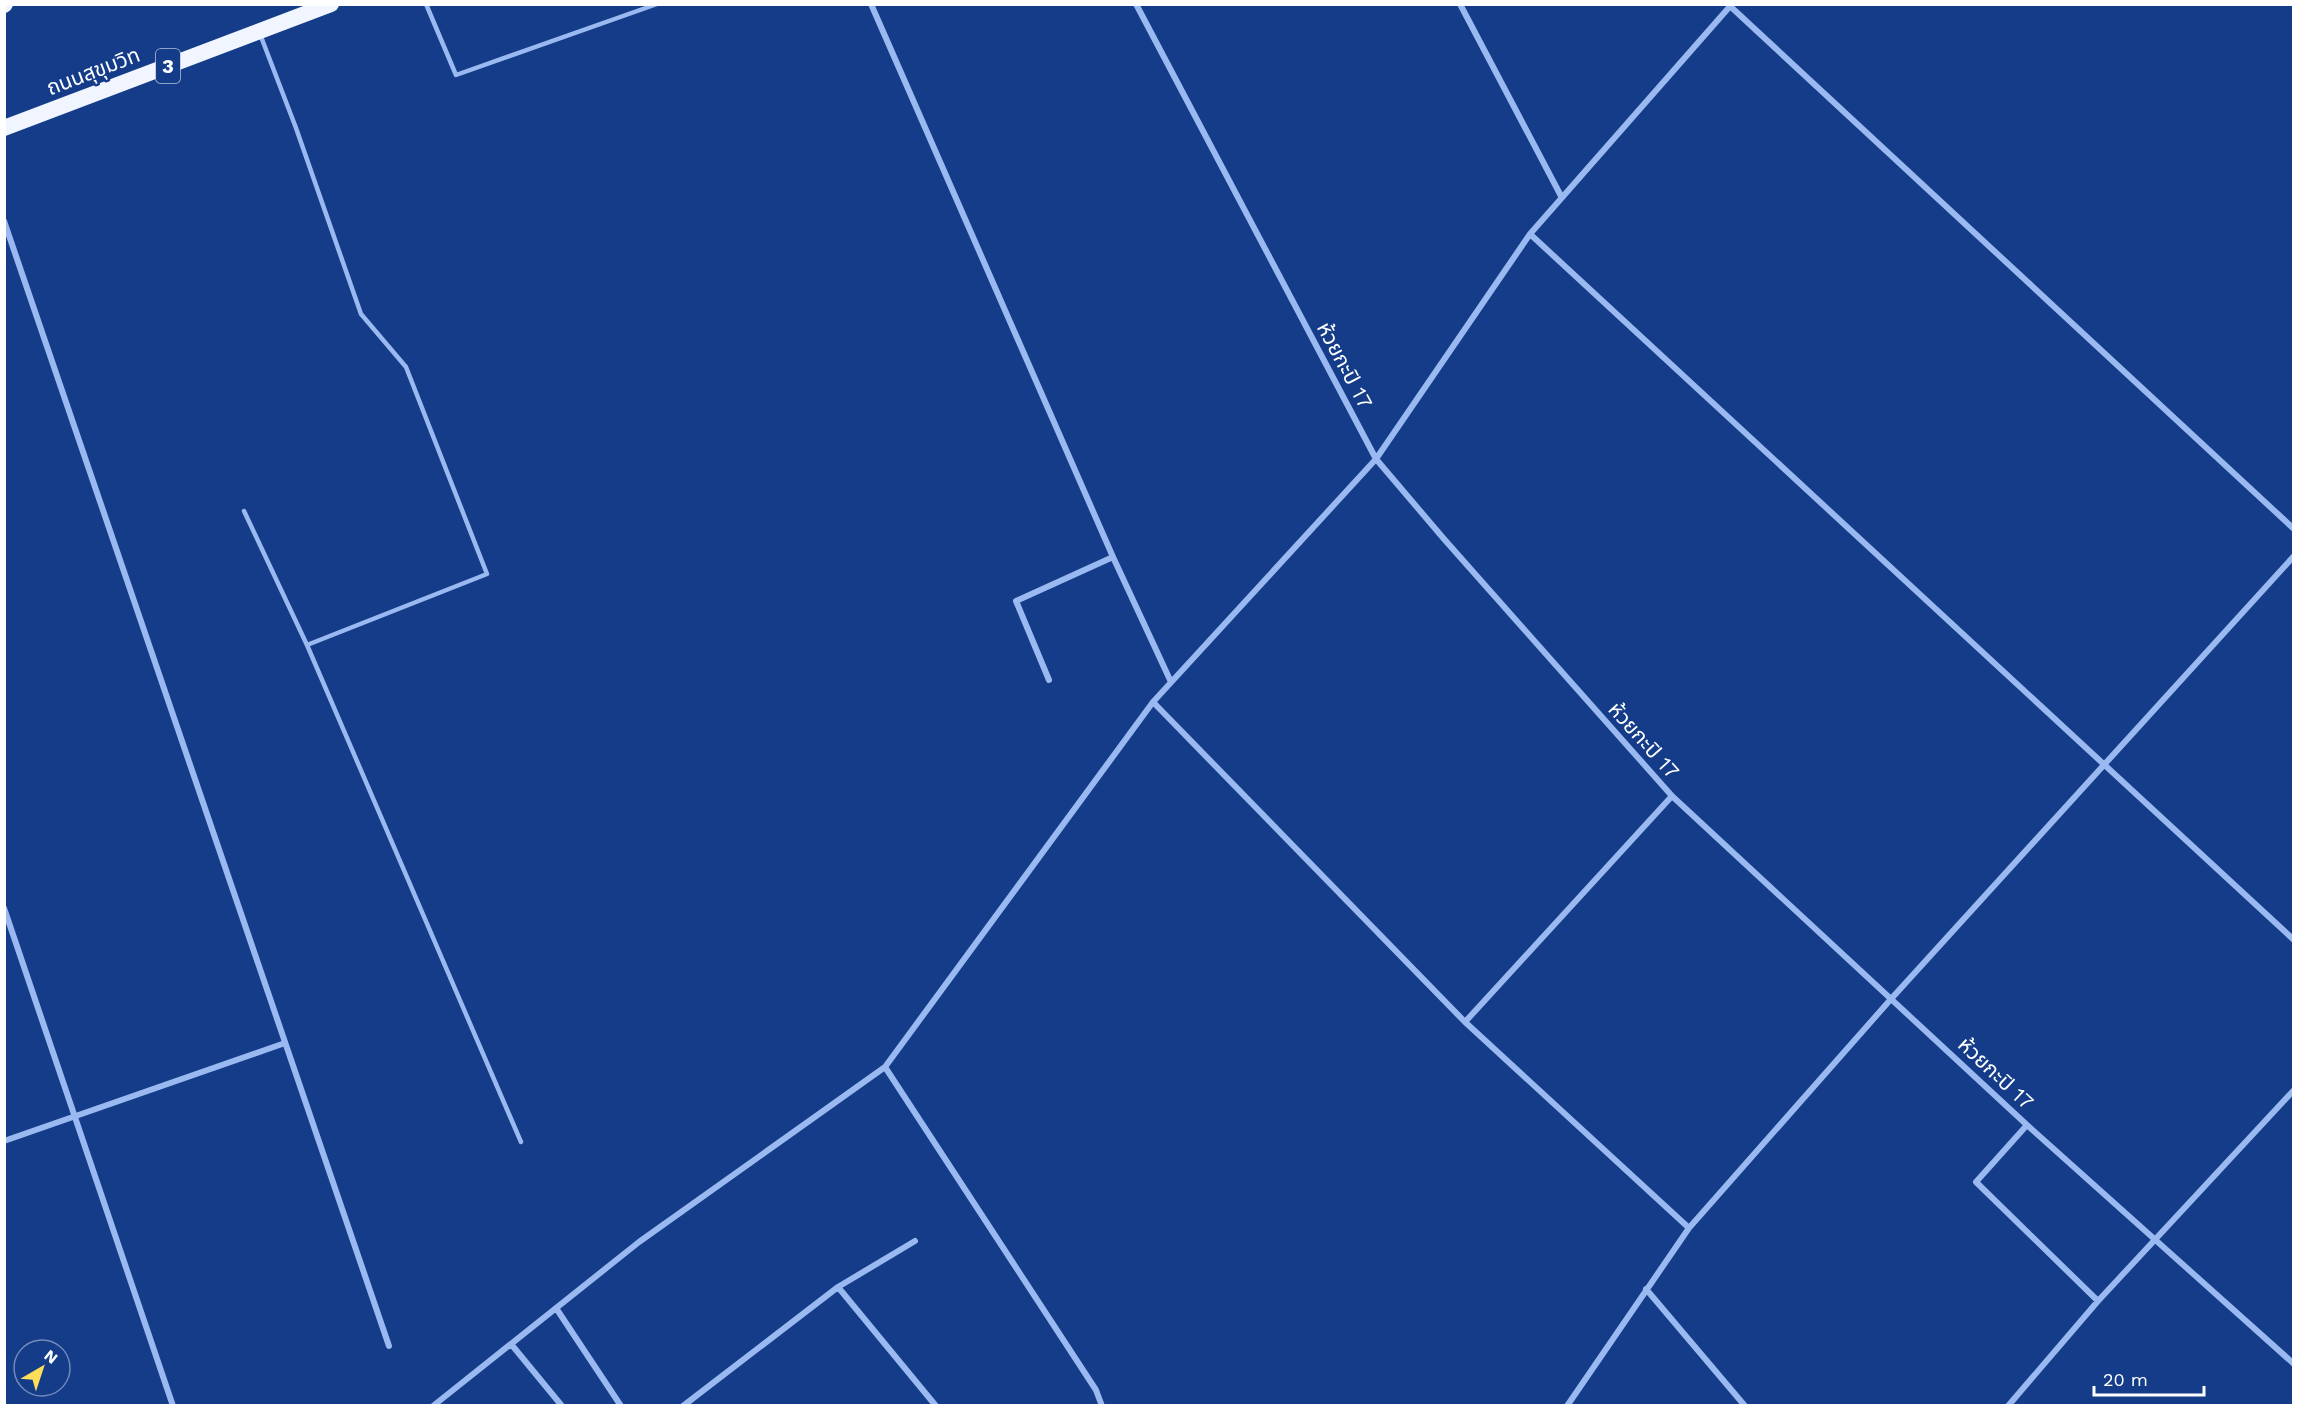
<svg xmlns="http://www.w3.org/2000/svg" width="2298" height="1410" font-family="'Work Sans','Noto Sans Thai',sans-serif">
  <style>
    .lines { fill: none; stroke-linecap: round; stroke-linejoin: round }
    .service { stroke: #9ab9f0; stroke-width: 4.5 }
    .minor { stroke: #9ab9f0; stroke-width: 6 }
    .trunk { stroke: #f1f5ff; stroke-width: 16 }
    .labels { text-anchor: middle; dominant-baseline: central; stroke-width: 5; stroke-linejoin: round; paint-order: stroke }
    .shield { fill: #143c89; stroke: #b8c4dc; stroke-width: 1.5 }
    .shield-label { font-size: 20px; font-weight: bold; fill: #fff }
    .street-label { font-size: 21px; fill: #fff; stroke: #143c89 }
  </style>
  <rect width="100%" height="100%" fill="#143c89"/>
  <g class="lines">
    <!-- service -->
    <path class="service" d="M426 4 456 75 657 4
      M260 34 296 128 361 314 406 367 487 574 307 645
      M244 511 307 645 521 1142"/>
    <!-- minor -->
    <path class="minor" d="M871 4 1113 557 1171 682
      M1136 4 1376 459 1444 539 1672 796 2027 1125 2294 1364
      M1460 4 1561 196
      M1731 7 2294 529
      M4 221 389 1346
      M1530 234 2294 940
      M1049 680 1016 601 1113 557
      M1153 702 1465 1022 1689 1228
      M4 908 173 1406
      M1465 1022 1672 796
      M885 1067 1096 1390 1102 1406
      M2027 1125 1976 1182 2098 1301
      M4 1141 285 1043
      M838 1287 936 1406
      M1646 1289 1745 1406
      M556 1308 621 1406
      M511 1344 562 1406
      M433 1406 639 1242 885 1067 1153 702 1376 459 1530 234 1732 4
      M683 1406 838 1287 915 1241
      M1567 1406 1689 1228 1891 999 2294 556
      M2008 1406 2098 1301 2294 1090"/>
    <!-- trunk -->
    <path class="trunk" d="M4 5 5 4
      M4 128 331 4"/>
  </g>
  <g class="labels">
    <!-- shield labels -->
    <rect class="shield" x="156" y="49" width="24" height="34" rx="4.5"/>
    <g class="shield-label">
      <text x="168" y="66">3</text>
    </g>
    <!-- street labels -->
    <g class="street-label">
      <text transform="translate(93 71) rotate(-21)">ถนนสุขุมวิท</text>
      <text transform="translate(1345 365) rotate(62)">ห้วยกะปิ 17</text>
      <text transform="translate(1644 740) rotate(48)">ห้วยกะปิ 17</text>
      <text transform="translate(1996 1073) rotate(43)">ห้วยกะปิ 17</text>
    </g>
  </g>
  <!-- border -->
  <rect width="2298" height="1410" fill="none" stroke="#ffffff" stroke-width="12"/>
  <!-- north arrow -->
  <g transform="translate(42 1368) rotate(39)"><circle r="28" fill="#143c89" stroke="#728ab8" stroke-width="1.5"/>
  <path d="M0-4.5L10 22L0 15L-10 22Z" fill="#ffde59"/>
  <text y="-9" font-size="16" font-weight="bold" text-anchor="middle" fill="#ffffff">N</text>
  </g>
  <!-- scale -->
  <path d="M2094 1386v9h110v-9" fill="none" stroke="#ffffff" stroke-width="3"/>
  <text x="2103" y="1386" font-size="18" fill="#ffffff" stroke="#143c89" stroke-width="4.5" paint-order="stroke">20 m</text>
</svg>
